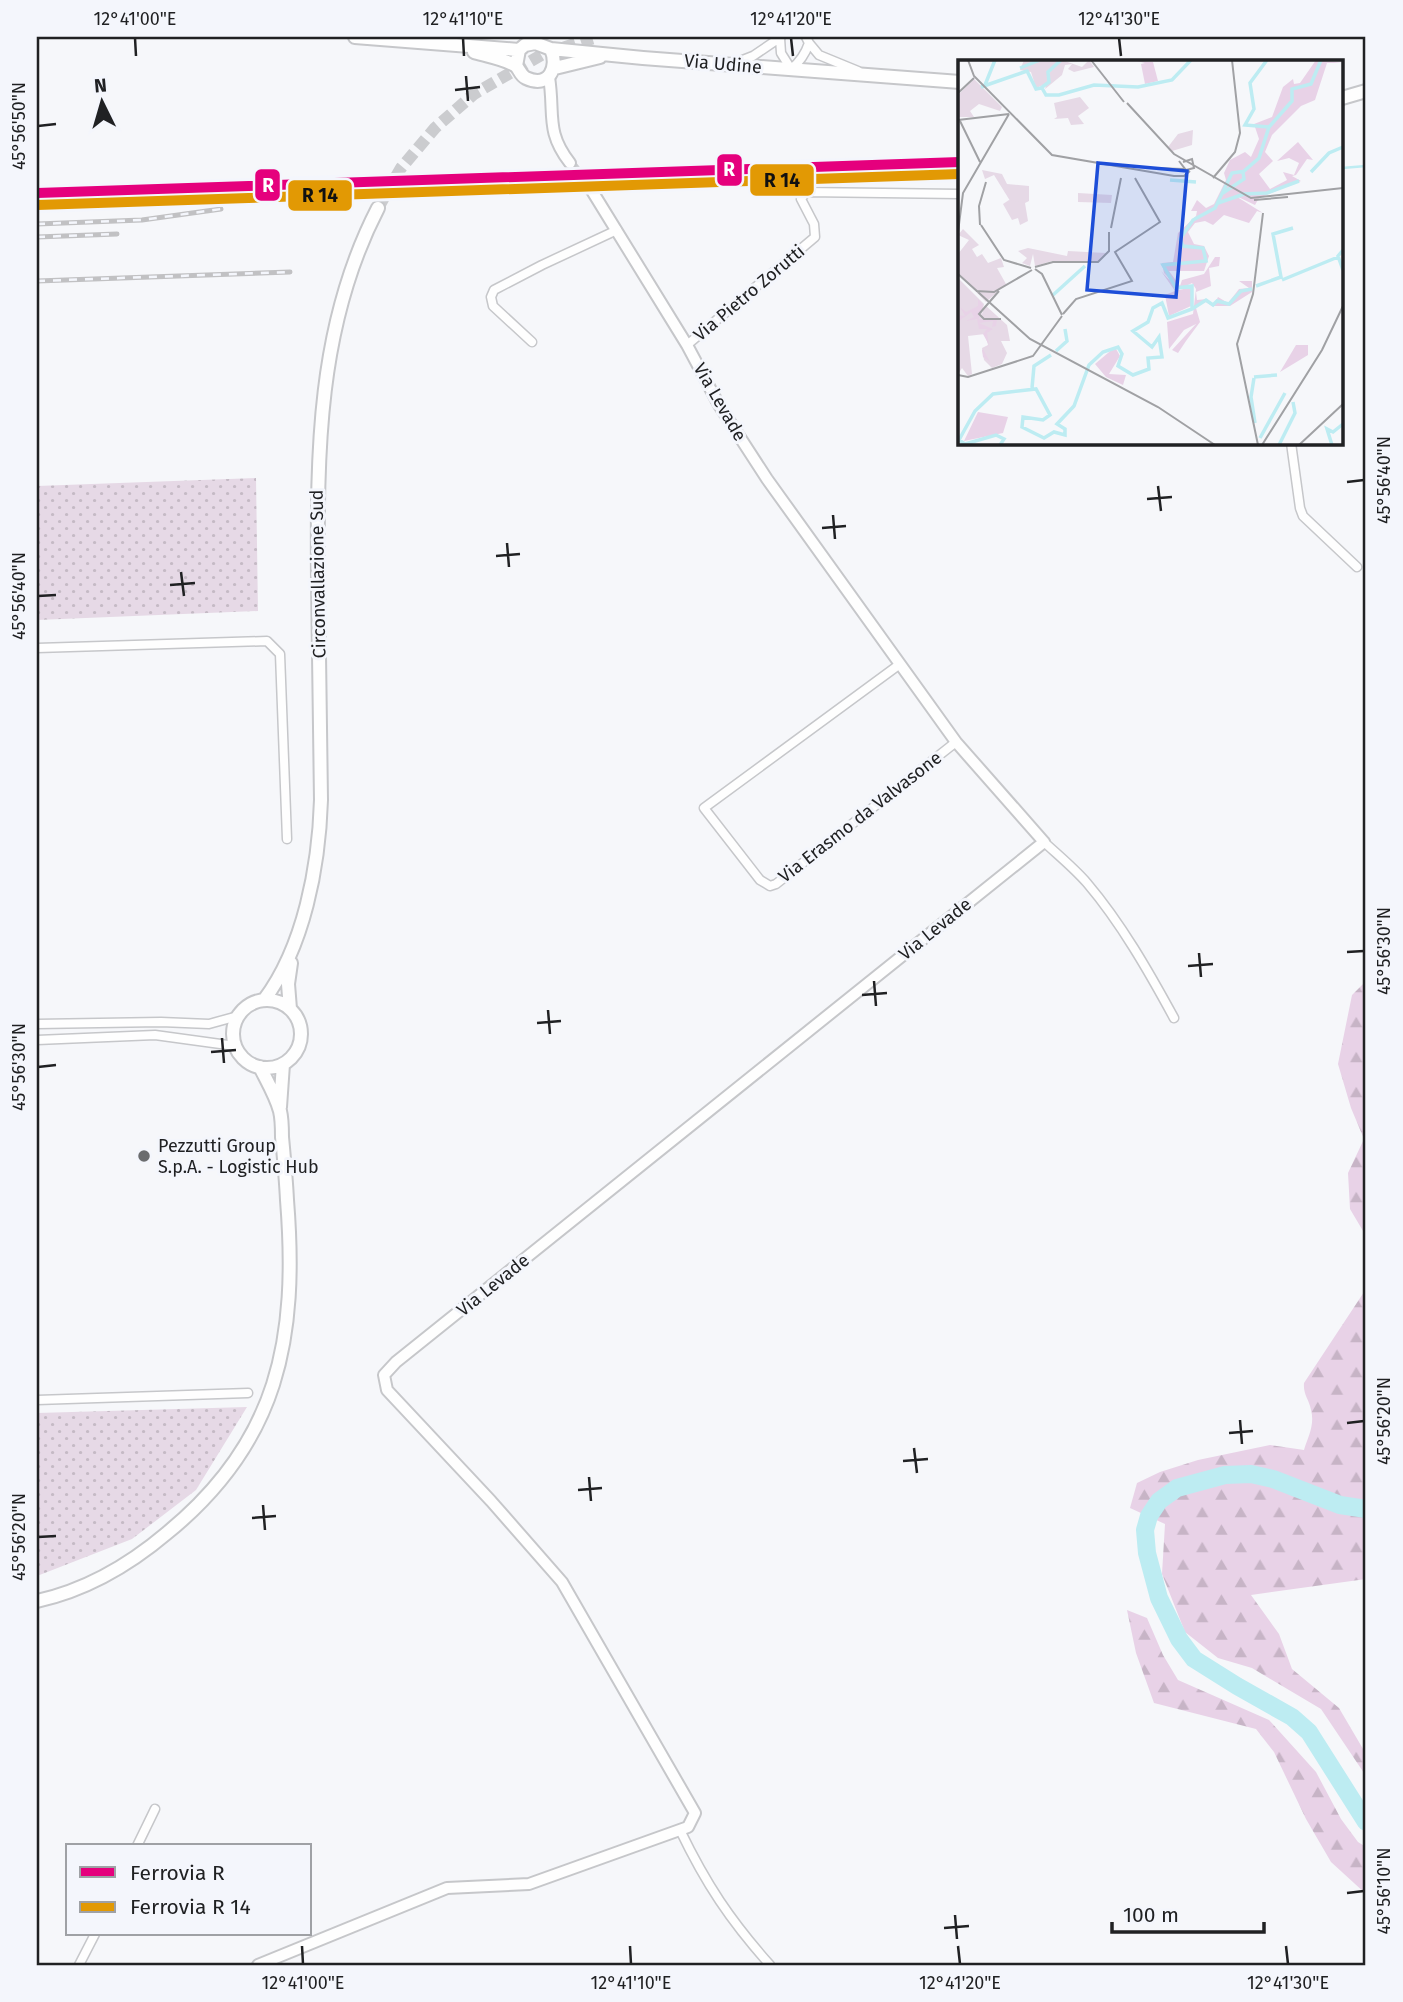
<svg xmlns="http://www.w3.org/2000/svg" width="1403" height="2002" font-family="'Fira Sans',sans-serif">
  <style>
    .grass { fill: url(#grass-dots) }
    .forest { fill: url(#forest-firs) }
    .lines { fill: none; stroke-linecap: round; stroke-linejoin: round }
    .stream { stroke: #bdecf2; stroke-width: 2.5 }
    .river { stroke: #bdecf2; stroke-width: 18 }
    .tertiary-tunnel { stroke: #cbcccf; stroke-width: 10; stroke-dasharray: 10 5; stroke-linecap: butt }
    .primary-tunnel { stroke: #cbcccf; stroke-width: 12; stroke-dasharray: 12 6; stroke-linecap: butt }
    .minor-casing { stroke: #c6c7ca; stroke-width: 11 }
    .tertiary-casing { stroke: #c6c7ca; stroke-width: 14 }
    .secondary-casing { stroke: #c6c7ca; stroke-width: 16 }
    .primary-casing { stroke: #c6c7ca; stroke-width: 16 }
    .minor { stroke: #fefefe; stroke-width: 8 }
    .tertiary { stroke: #fefefe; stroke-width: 10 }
    .secondary { stroke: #fefefe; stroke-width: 12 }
    .primary { stroke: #fefefe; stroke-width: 12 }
    .rail-casing { stroke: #c1c1c3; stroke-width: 5 }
    .rail { stroke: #f4f6fc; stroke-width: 2.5; stroke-dasharray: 8; stroke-linecap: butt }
    .rail-1-casing { stroke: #f4f6fc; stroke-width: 16 }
    .rail-2-casing { stroke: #f4f6fc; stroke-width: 16 }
    .rail-1 { stroke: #e5007d; stroke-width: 10 }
    .rail-2 { stroke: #e29904; stroke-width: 10 }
    .ticks { fill: none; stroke: #202123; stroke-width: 2.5 }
    .poi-dot { fill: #6b6c6e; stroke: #f4f6fc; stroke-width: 2.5 }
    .labels { text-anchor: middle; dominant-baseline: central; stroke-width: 6; stroke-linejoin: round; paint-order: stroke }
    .street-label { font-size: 18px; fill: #202123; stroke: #f4f6fc }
    .poi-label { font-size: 18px; fill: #202123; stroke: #f4f6fc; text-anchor: start }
    .inset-river { fill: none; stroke: #bdecf2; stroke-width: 3.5 }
    .inset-road { fill: none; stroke: #a0a1a4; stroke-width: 2 }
    .view { fill: #1d4ed8; fill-opacity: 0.15; stroke: #1d4ed8; stroke-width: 3.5 }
    .inset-edge { fill: none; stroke: #202123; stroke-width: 3.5 }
    .line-badge { stroke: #f4f6fc; stroke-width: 2.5 }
    .badge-label { font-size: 19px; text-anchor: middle; font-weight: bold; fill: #fff }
    .pale-badge-label { font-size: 19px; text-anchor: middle; font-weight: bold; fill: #111 }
    .neatline { fill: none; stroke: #202123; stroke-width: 2.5 }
    .ticks-label { font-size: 18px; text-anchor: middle; fill: #202123 }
  </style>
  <defs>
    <pattern id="grass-dots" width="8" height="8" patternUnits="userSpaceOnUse" patternTransform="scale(1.75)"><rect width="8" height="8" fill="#e6d9e6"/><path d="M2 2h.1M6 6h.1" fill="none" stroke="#c5bac5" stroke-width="1.8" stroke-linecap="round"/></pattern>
    <pattern id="forest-firs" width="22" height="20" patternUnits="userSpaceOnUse" patternTransform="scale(1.75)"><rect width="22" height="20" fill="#e8d2e7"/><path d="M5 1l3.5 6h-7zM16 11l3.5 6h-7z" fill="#c7b4c6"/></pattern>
  </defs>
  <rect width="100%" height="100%" fill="#f6f7fa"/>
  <!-- grass -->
  <path class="grass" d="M256 478 258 611 37 620V486Z
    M247 1407 196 1490 132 1539 37 1576V1413Z"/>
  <!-- forest -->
  <path class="forest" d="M1366 981V1236L1350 1209 1348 1173 1364 1139 1351 1108 1338 1064 1352 995Z
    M1366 1289V1579L1251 1595 1279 1634 1292 1669 1339 1708 1366 1754V1776L1321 1709 1252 1668 1218 1658 1185 1632 1162 1574 1165 1524 1130 1508 1137 1483 1160 1472 1198 1460 1270 1445 1304 1450C1308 1437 1315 1425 1311 1410 1309 1399 1303 1395 1304 1383Z
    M1127 1610 1147 1618 1163 1655 1178 1680 1269 1720 1316 1772 1341 1819 1358 1842 1366 1847V1894L1331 1862 1306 1819 1274 1752 1256 1729 1154 1703 1136 1653Z"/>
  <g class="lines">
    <!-- stream -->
    <path class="stream" d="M1342 168 1366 166
      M925 179 960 177
      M672 185 862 181"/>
    <!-- river -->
    <path class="river" d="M1366 1509 1340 1505 1273 1479 1251 1474 1225 1475 1177 1488 1159 1501 1149 1516 1145 1530 1147 1553 1159 1598 1179 1639 1194 1659 1237 1686 1292 1717 1309 1732 1366 1822"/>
    <!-- tertiary-tunnel -->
    <path class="tertiary-tunnel" d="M570 163 589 186"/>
    <!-- primary-tunnel -->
    <path class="primary-tunnel" d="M378 208 401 168 435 128 474 94 543 54 597 37"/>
    <defs>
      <path id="minor" d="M780 38 781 53 791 69C800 62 805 55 809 43L806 37
        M809 43 819 55 858 71
        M735 63 753 56 781 37
        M532 342 493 306 491 297 494 290 542 265 617 230
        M687 345 815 237 814 224 801 199 806 192 960 194
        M1291 443 1300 508 1303 516 1357 567
        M37 648 267 641 280 654 287 839
        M900 664 704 808 760 880 770 886 776 884 956 742
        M1044 842C1058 855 1074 868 1087 883 1121 923 1149 972 1174 1018
        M37 1024 161 1022 209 1024 238 1016
        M37 1040 155 1035 235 1046
        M37 1400 248 1393
        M680 1830C706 1884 730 1920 770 1965
        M137 1846 155 1809
        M79 1965 95 1934"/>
      <path id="tertiary" d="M549 77C555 114 545 131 570 163
        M258 1965 447 1888 529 1884 688 1827 695 1813 562 1582 491 1501 387 1390 384 1375 396 1362 1044 842 956 742 767 479 719 405 687 345 589 186"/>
      <path id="secondary" d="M355 37 519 50
        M474 52C484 55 508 60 516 66 520 70 520 75 526 78 549 89 559 67 551 49
        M516 66 519 50 525 45 535 43 551 49 643 58 960 82
        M555 68 600 57
        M1342 98 1366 91"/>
      <path id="primary" d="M264 1000C304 947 319 866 321 800 320 727 319 655 318 582 317 453 317 326 378 208
        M233 1034a34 34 0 1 1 68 0a34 34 0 1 1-68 0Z
        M290 1009 288 984 291 963
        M280 1107 283 1064
        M37 1601C87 1590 128 1566 167 1533 279 1442 298 1338 287 1200 286 1179 284 1158 282 1137 282 1129 282 1119 280 1111 276 1096 267 1081 260 1067"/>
    </defs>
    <!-- minor casing -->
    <use href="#minor" class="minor-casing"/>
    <!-- tertiary casing -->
    <use href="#tertiary" class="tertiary-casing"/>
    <!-- secondary casing -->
    <use href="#secondary" class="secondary-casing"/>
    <!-- primary casing -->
    <use href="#primary" class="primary-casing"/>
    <!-- minor -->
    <use href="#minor" class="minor"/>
    <!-- tertiary -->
    <use href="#tertiary" class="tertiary"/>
    <!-- secondary -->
    <use href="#secondary" class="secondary"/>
    <!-- primary -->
    <use href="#primary" class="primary"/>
    <defs>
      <path id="rail" d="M37 207 346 196
        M37 224 142 220 221 209
        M37 237 117 234
        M37 281 290 272"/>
    </defs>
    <!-- rail casing -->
    <use href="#rail" class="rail-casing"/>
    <!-- rail -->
    <use href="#rail" class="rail"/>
    <defs>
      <path id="rail-1" d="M37 193 960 162"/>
      <path id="rail-2" d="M37 205 960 174"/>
    </defs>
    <!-- rail-1 casing -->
    <use href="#rail-1" class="rail-1-casing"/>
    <!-- rail-2 casing -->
    <use href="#rail-2" class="rail-2-casing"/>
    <!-- rail-1 -->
    <use href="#rail-1" class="rail-1"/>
    <!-- rail-2 -->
    <use href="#rail-2" class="rail-2"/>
  </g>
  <!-- ticks -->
  <path class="ticks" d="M135 38 136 56M463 38 464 56M791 38 793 56M1119 38 1121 56M466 76 468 101M455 90 480 87M38 126 56 124M1347 482 1364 480M1158 486 1161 511M1147 499 1172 497M833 515 835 539M822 528 846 526M507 543 509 567M496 556 520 554M181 572 184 596M170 585 195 583M38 596 56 595M1347 952 1364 951M1199 953 1201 977M1188 966 1213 964M874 981 876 1006M862 995 887 993M548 1010 550 1034M537 1023 561 1021M222 1038 224 1063M211 1052 236 1050M38 1067 56 1065M1240 1420 1242 1444M1347 1423 1364 1421M1229 1433 1253 1431M914 1448 917 1473M903 1461 928 1459M589 1477 591 1501M578 1490 602 1488M263 1505 265 1530M252 1518 276 1516M38 1537 56 1536M1347 1893 1364 1891M955 1915 957 1939M944 1928 969 1926M302 1946 303 1964M630 1946 631 1964M958 1946 960 1964M1286 1946 1288 1964"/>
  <!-- markers -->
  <circle class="poi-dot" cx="144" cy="1156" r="7"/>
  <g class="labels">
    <!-- street labels -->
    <g class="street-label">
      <text transform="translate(723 64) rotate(5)">Via Udine</text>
      <text transform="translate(749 293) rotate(-40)">Via Pietro Zorutti</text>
      <text transform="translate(720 402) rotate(60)">Via Levade</text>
      <text transform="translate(318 574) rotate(-91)">Circonvallazione Sud</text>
      <text transform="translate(860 817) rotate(-38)">Via Erasmo da Valvasone</text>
      <text transform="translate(935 929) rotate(-39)">Via Levade</text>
      <text transform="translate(493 1285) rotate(-39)">Via Levade</text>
    </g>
    <!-- poi labels -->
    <g class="poi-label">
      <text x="158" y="1146">Pezzutti Group<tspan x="158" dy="21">S.p.A. - Logistic Hub</tspan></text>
    </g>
  </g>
  <!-- overview -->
  <g transform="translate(958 60)">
    <rect width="385" height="385" fill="#f6f7fa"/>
    <path d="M235 70 234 85 214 91 210 87 220 74ZM24 110 44 114 49 124 71 126V141L61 146 54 144 36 115 27 119ZM120 133 154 135 153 143 120 142ZM5 169 21 185 14 189 19 197 24 194 30 203 43 198 46 207 39 208 48 224 28 242 0 213V194L11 180 0 175ZM70 188 109 196 110 191 148 193 140 201H94L77 206 75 194 72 206 64 203 69 198 60 191ZM0 218 26 244 23 257 27 245 49 265 52 281H43L49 293 44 304 34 308 26 300 24 288 30 285 27 274 10 276 14 314 10 316 4 308 0 314Z" fill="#e6d9e6"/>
    <path d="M175 0 195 2 200 21 187 24 183 4 187 3ZM358 0 385 3H369L357 40 343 46 314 75 307 92 315 101 301 114 312 129 329 120 325 112 336 115 341 103 331 98 319 101 340 82 355 100 349 99 338 115 334 116 343 121 301 138 297 145 276 135 305 153 299 151 291 163 266 155 255 165 247 161 237 163 230 172 236 184 246 186 251 196 246 211H211L222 226 224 220 246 214 257 197H262L261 206 251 208 253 226 238 232 239 240 249 239 256 245 260 237 270 243 281 229 291 228 281 221H294V232L272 246H254L246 241 238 248 242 262 228 281 220 293 214 290 238 264 226 270 211 289 209 262 235 254 238 229 234 223 226 227H220L206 213 204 203 215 202 220 173 238 156 239 151H233L239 140 248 148 256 144 268 120 266 113 272 100 287 92 293 97 301 79 296 64 314 57 325 27 335 19 336 24 342 23ZM203 211 221 230 234 227 233 246 211 256 207 235 217 231ZM20 239 25 245 21 259H39L38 266 34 267 35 261 21 263 35 269 29 273 31 286 25 289 32 302 25 297 24 290 31 285 25 274 29 269H21L19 259 8 261 16 257 13 252 0 262V255L7 256 2 247 8 252 20 246ZM338 285H350V295L322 312ZM157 287 162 296 151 314 168 315 165 325 148 317 137 304ZM20 352 50 357 45 373 6 381Z" fill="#e8d2e7"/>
    <path d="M66 0H103L89 11 90 23 78 28 73 12 62 10ZM16 19 44 47 42 51 21 44 12 51 16 57H0V35Z" fill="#e6d9e6"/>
    <path d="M104 0 124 7 131 0 136 7 116 12 110 9 114 4 107 5 104 15 87 29 92 12Z" fill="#e6d9e6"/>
    <path d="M122 37 131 48 120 56 126 64 113 65 110 58 96 59 99 57 96 43ZM51 140 67 143 70 161 62 165 60 158 54 160 45 144Z" fill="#e6d9e6"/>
    <path class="inset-river" d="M309 0 292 23 296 49 287 65 311 67M62 8 82 0M27 25 37 0M23 27 69 11 78 29 83 28 91 22 90 12 103 0M84 28 88 35H101L136 25 180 27 214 20 233 0M353 112 371 93 385 87M212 120 238 122M265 133 286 119 285 112 301 98 311 67 334 41V29L353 24 363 0M260 143 286 134 309 133 341 121M385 190 380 196 385 210M324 220 380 197M298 226 323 217 315 174 335 168M95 235 127 206M234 249 248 240 255 245 259 241 271 244 283 231 294 229M98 291 109 281 107 269M296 317 319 315M296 318 293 337 297 363M74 328 76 306 93 295M302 378 327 333M42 385 46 379 38 375 7 384 1 380 17 351 35 334 78 329 92 355 85 360 65 357 64 367 86 378 96 372 107 375V369L99 364 116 346 131 305 145 292 160 287 164 294 160 306 175 315 191 309 190 298 204 297 201 277 194 287 175 271 190 262 195 248 204 243 210 258 234 249V226L218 228 205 205 248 201 245 188 225 186 222 179 235 160 257 148 274 113 287 111M321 385 337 353 335 342M374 385 369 369 375 372 385 364"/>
    <path class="inset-road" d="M10 0 16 16 94 95 216 116H226L232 111M133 0 166 42M0 33 16 18M169 43 216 94 293 138 385 128M0 60 51 54M2 61 22 102M221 101 228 110 236 108 234 99 225 102M193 108 226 109M255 118 277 92 282 73 274 0M296 140 330 137M22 165 21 146 28 122M23 165 46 200 73 208M153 168 163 118M0 172 5 133 51 54M77 207 95 202H140L151 191V172M77 209 84 214 104 255M0 214 72 279 200 347 257 385M18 231 36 232 74 210M41 231 21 254 26 259H43M105 254 118 239 174 221 157 192 202 162 177 118M0 315 10 317 75 296 104 256M300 385 279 284 295 234 305 153M304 385 364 290 385 246M341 385 385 344"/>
    <path class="view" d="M140 103 229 111 218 237 129 230Z"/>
    <rect width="385" height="385" class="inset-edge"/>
  </g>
  <g class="line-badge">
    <rect x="716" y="153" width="27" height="34" rx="7" fill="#e5007d"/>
    <rect x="749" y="163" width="66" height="34" rx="7" fill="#e29904"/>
    <rect x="254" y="168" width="27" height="34" rx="7" fill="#e5007d"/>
    <rect x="287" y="179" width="66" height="33" rx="7" fill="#e29904"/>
  </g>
  <g class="badge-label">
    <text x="729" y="176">R</text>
    <text x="268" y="192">R</text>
  </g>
  <g class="pale-badge-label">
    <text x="782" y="187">R 14</text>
    <text x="320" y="202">R 14</text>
  </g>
  <!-- border -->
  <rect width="1403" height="2002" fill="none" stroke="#f4f6fc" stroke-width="77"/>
  <!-- legend -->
  <rect x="66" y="1844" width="245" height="91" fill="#f4f6fc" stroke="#9fa1a5" stroke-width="2"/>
  <rect x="80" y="1867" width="35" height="10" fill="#e5007d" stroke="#9fa1a5" stroke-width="2"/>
  <text x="130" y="1880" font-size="21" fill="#202123">Ferrovia R</text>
  <rect x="80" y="1902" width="35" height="10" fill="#e29904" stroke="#9fa1a5" stroke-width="2"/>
  <text x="130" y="1914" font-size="21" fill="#202123">Ferrovia R 14</text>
  <!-- north arrow -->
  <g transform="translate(102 102) rotate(355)" stroke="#f4f6fc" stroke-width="5" paint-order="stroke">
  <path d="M0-5L12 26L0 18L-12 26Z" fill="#202123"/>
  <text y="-10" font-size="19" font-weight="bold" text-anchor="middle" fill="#202123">N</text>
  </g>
  <!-- scale -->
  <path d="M1112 1922v10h152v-10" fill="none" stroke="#202123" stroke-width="3.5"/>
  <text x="1123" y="1922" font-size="21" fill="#202123" stroke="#f4f6fc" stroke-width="5" paint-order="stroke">100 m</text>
  <rect x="38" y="38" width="1326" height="1926" class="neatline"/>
  <g class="ticks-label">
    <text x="135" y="25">12°41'00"E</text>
    <text x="463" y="25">12°41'10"E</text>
    <text x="791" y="25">12°41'20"E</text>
    <text x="1119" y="25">12°41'30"E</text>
    <text transform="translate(19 126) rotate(-90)" y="6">45°56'50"N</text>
    <text transform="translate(1384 480) rotate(-90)" y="6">45°56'40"N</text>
    <text transform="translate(19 596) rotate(-90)" y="6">45°56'40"N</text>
    <text transform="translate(1384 951) rotate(-90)" y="6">45°56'30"N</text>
    <text transform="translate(19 1067) rotate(-90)" y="6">45°56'30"N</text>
    <text transform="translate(1384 1421) rotate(-90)" y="6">45°56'20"N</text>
    <text transform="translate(19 1537) rotate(-90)" y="6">45°56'20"N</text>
    <text transform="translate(1384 1891) rotate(-90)" y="6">45°56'10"N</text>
    <text x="303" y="1989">12°41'00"E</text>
    <text x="631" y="1989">12°41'10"E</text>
    <text x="960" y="1989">12°41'20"E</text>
    <text x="1288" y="1989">12°41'30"E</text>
  </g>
</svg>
